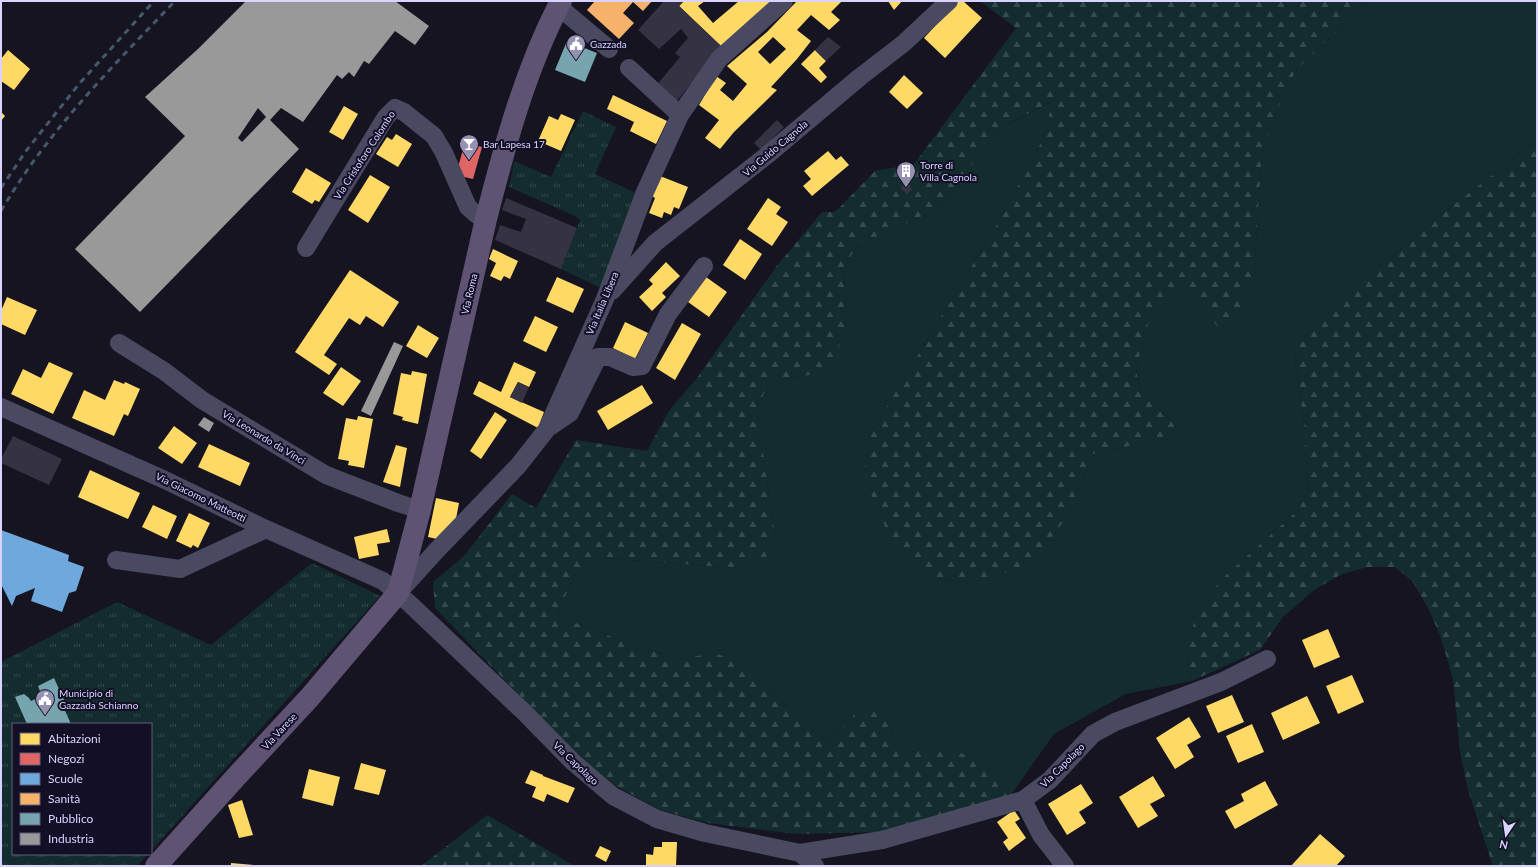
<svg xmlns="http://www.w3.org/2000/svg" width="1538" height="867" font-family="Lato,sans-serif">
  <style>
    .grass { fill: #132c2d }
    .forest { fill: url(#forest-firs) }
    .park { fill: url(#park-tufts) }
    .homes { fill: #ffd966; fill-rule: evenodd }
    .shops { fill: #e06666 }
    .schools { fill: #6fa8dc }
    .health { fill: #f6b26b }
    .public { fill: #76a5af }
    .industry { fill: #999; fill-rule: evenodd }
    .building { fill: #343243 }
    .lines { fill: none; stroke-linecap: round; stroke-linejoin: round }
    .minor { stroke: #4a4962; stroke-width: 18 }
    .major { stroke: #5e5373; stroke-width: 22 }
    .rail { stroke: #43596b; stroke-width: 3; stroke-dasharray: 6 5; stroke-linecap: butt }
    .labels { text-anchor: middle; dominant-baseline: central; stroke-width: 4; stroke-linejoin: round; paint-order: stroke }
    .poi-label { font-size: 10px; fill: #d9d4ff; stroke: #130f26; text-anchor: start }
    .street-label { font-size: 10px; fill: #d9d4ff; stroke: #130f26 }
  </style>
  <defs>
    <pattern id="forest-firs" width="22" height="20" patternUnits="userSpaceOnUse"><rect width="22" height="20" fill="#132c2d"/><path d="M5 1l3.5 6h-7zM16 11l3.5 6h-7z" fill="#354a4c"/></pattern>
    <pattern id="park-tufts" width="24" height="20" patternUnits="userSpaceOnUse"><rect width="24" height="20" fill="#132c2d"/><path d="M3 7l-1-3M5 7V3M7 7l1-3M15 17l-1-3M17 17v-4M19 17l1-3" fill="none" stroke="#354a4c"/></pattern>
  </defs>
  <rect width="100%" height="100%" fill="#161421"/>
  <!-- grass -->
  <path class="grass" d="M1369 1H1537V138L1512 160 1440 215 1403 247 1366 277 1295 349 1296 370 1305 429V449L1308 476 1307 495 1298 510 1227 574 1207 596 1187 659 1192 681 1126 694 1054 734 1008 799 924 747 899 757 887 716 855 714 827 743 776 695 745 662 713 654 681 659 625 642 556 615 578 570 603 558 736 568 775 536 757 408 770 381 810 375 846 321 844 269 857 245 936 210 1000 128 1054 101 1043 139 999 221 872 431 940 580 975 582 1015 570 1069 514 1092 454 1170 437 1176 425 1140 393 1136 369 1150 317 1183 286 1219 328 1254 273 1262 151 1284 93 1298 68Z"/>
  <!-- forest -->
  <path class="forest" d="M980 1H1369L1298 68 1284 93 1262 151 1254 273 1239 313 1219 328 1183 287 1150 317 1136 369 1140 393 1176 425 1170 437 1092 454 1069 514 1044 548 1015 570 975 582 940 580 914 567 893 544 863 477 872 431 999 221 1043 139 1053 101 1000 128 936 210 857 245 844 269 846 321 836 357 810 375 770 381 757 408 775 536 767 556 736 568 603 558 578 570 556 615 625 642 681 659 713 653 745 662 776 695 827 743 855 714 879 701 887 716 899 757 924 747 957 751 993 768 1008 799 881 832 796 834 708 823 660 810 618 787 577 755 435 608 433 582 464 556 512 494 536 508 576 440 647 451 669 411 697 378 776 267 822 212H835L875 171 914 164 1016 28Z
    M1537 138V866H1493L1468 790 1460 752 1453 679 1440 635 1428 608 1413 582 1395 567H1367L1340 575 1314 590 1283 617 1260 650 1192 681 1187 659 1188 647 1195 618 1207 596 1227 574 1298 510 1307 495 1308 476 1305 449V429L1296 370 1295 349 1328 312 1366 277 1403 247 1440 215 1512 160Z
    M487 815 575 866H421Z"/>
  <!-- park -->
  <path class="park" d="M583 111 616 127 595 174 638 194 603 289 561 269 580 220 575 216 509 187 514 161 551 177Z
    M312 563 380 596 151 851V724H13V854H148L137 866H1V662L117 602 211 645Z"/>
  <!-- homes -->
  <path class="homes" d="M684 1H705L698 6 713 23 739 1H776L721 46 679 6Z
    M797 1H842L831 12 840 20 829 30 811 15 797 30 811 41 797 59 771 87 777 90 734 132 720 149 705 138 719 120 699 105 716 76 726 83 720 90 733 101 747 84 727 66 767 32ZM773 37 786 49 770 64 758 52Z
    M888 1H902L894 10Z
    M958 1H963L982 18 945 58 924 38Z
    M8 50 30 69 14 90 1 81V59Z
    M815 50 826 61 819 68 827 77 821 83 801 64Z
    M904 75 923 93 907 109 889 92Z
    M613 95 667 121 656 144 630 131 634 122 607 109Z
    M344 106 358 114 343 140 329 132Z
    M1 112 5 116 1 121Z
    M561 114 575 120 561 151 538 141 549 116 558 120Z
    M396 134 412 144 398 167 376 154 387 137 392 140Z
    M828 151 836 160 841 156 849 165 812 196 803 186 811 179 804 171Z
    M306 168 331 183 319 202 315 200 312 204 292 192Z
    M370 175 390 187 368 223 348 210Z
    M660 176 688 187 679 209 674 207 671 215 664 212 662 218 649 213 655 198 652 196Z
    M768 198 781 207 776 214 788 222 772 246 747 229Z
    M740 239 762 254 745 280 723 265Z
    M493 249 518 261 510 279 504 276 501 281 490 276 496 263 489 259Z
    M666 262 680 276 662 293 666 297 652 311 639 297 653 284 649 280Z
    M350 270 399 302 383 327 366 316 360 325 349 318 324 355 337 364 329 375 295 352Z
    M557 277 584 289 573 313 546 301Z
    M706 277 727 292 709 317 688 302Z
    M7 297 37 310 25 335 1 324V311Z
    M535 316 558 327 546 352 523 341Z
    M625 322 648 333 635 359 613 348Z
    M682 323 701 334 675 380 656 368Z
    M418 325 439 338 427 358 406 346Z
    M49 362 73 373 53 414 11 394 23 369 41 378Z
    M514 362 536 372 529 387 518 382 510 397 544 412 538 428 473 394 479 381 501 392Z
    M341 367 361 381 343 406 323 393Z
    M412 371 427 374 418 424 402 420 403 417 393 414 401 373 411 375Z
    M114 380 124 384 125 382 140 389 128 416 124 414 114 436 72 418 84 390 105 400Z
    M642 385 653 403 608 430 597 411Z
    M495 412 507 420 481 459 470 451Z
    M358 416 373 419 364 468 348 465 349 461 338 459 346 418 357 420Z
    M174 426 197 443 182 464 158 448Z
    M209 444 250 463 240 486 198 467Z
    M396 445 407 448 400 487 383 482Z
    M90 470 140 493 128 519 78 497Z
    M436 498 459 503 456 519 437 539 428 537Z
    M153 505 177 516 167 539 142 527Z
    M189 513 210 523 198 548 193 545 191 548 176 541Z
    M387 529 390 542 377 544 379 555 359 559 354 537Z
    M1328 629 1340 657 1314 668 1302 640Z
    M1352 675 1364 702 1338 714 1326 686Z
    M1232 695 1244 722 1218 733 1206 706Z
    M1307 696 1320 723 1283 740 1271 713Z
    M1189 717 1201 737 1187 745 1194 757 1175 769 1156 738Z
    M1252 724 1264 752 1238 763 1226 736Z
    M361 763 386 770 379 795 354 789Z
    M309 769 340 777 333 806 302 798Z
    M531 770 543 775V776L575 788 568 803 547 794 544 802 532 797 536 787 525 783Z
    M1153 776 1165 796 1150 804 1158 816 1138 828 1119 797Z
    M1265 781 1278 805 1235 829 1225 811 1244 801 1241 794Z
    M1081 784 1093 803 1079 812 1086 823 1067 835 1048 804Z
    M242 800 253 835 239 838 228 805Z
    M1014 810 1020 819 1015 822 1026 838 1009 851 1003 842 1008 838 997 822Z
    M1320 834 1345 856 1336 866H1291Z
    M662 842H677L676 866H646V854L653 855 654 847H662Z
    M600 846 611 851 606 862 595 856Z
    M231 863 254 865V866H231Z"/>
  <!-- shops -->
  <path class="shops" d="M465 142 482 147 473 179 456 175Z"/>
  <!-- schools -->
  <path class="schools" d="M1 530 69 555 68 561 84 567 76 591 69 593 62 612 31 601 35 588 16 596 12 606 1 584Z"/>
  <!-- health -->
  <path class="health" d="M595 1H652L643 11 633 2 623 13 634 23 619 39 587 10Z"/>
  <!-- public -->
  <path class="public" d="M567 41 597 53 585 82 555 70Z
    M54 678 64 700 61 702 71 724H27L15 697 24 694 29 698 31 701 42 696 38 686Z"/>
  <!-- industry -->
  <path class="industry" d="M246 1H395L429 26 415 45 395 31 369 64 364 61 354 77 349 72 342 79 337 75 303 122 281 108 270 120 299 149 140 312 75 249 185 136 145 97 199 48ZM258 108 266 117 242 142 238 138Z
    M394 342 403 346 371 416 361 411Z
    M204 417 214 423 209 432 198 425Z"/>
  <!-- building -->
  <path class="building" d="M664 1H684L679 6 721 46 676 102 656 86 680 57 675 53 688 38 681 29 659 49 638 30Z
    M828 37 841 47 826 61 815 50Z
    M777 120 784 127 761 150 754 143Z
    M905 183 912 189 907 194 900 188Z
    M506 198 577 228 561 269 495 240 500 225 521 232 526 219 502 210Z
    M518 382 529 387 522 403 510 397Z
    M13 436 62 459 49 485 1 463V459Z"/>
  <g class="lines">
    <!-- minor -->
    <path class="minor" d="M558 6 609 49
      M629 68 680 115
      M306 248 386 117 395 108 404 112 434 136 444 153 468 207 477 215 486 219
      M612 291 655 243 766 156 860 77 904 43 949 1
      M119 343 164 371 202 400 326 475 398 503 420 510
      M1 407 165 480 266 529 383 581 410 604 524 712 573 762 613 796 657 819 705 833 800 853 882 840 1023 800 1050 780 1093 734 1115 722 1221 682 1267 659
      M548 428 570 413 598 357H610L633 367 642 366 668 314 704 266
      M116 560 180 569 266 529
      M398 593 437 550 518 466 547 429 605 299 645 192 680 115 719 59 784 1
      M1023 800 1041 835 1065 866
      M800 853 815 866"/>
    <!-- major -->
    <path class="major" d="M156 866 235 778 310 697 398 593 420 510 486 219C505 145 525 70 561 1"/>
    <!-- rail -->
    <path class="rail" d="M1 188 26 151 79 84 154 1
      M1 211C47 132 112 67 175 1"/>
  </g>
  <!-- icons -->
  <defs>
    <symbol id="civic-pin" viewBox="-11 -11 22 30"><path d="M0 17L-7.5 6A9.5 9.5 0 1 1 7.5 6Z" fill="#9591b1" stroke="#130f26"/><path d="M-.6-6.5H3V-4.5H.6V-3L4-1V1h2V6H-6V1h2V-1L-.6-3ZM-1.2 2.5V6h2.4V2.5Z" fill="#fff"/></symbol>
    <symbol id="bar-pin" viewBox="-11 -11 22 30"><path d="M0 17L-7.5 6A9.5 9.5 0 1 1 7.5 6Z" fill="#9591b1" stroke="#130f26"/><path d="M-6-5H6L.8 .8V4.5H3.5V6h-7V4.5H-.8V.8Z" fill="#fff"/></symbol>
    <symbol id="building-pin" viewBox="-11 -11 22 30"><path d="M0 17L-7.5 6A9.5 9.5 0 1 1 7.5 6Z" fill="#9591b1" stroke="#130f26"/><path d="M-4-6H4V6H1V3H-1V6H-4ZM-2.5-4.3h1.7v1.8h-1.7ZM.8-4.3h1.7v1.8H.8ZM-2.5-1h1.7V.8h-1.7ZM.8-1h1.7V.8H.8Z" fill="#fff"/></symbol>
  </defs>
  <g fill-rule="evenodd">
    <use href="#civic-pin" x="565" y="33" width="22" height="30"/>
    <use href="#bar-pin" x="458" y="133" width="22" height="30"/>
    <use href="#building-pin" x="895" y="160" width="22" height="30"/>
    <use href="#civic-pin" x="34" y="688" width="22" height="30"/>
  </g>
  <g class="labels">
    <!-- poi labels -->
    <g class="poi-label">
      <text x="590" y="44">Gazzada</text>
      <text x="483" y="144">Bar Lapesa 17</text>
      <text x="920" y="165">Torre di<tspan x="920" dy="12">Villa Cagnola</tspan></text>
      <text x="59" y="693">Municipio di<tspan x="59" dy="12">Gazzada Schianno</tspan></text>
    </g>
    <!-- street labels -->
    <g class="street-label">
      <text transform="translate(775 148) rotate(-40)">Via Guido Cagnola</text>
      <text transform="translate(364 155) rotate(-57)">Via Cristoforo Colombo</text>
      <text transform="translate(469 294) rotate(-77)">Via Roma</text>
      <text transform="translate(602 303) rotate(-67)">Via Italia Libera</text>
      <text transform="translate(264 437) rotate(31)">Via Leonardo da Vinci</text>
      <text transform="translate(201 497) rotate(26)">Via Giacomo Matteotti</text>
      <text transform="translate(279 731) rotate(-47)">Via Varese</text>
      <text transform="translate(576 763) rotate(43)">Via Capolago</text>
      <text transform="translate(1062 765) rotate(-45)">Via Capolago</text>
    </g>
  </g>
  <!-- border -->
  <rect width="1538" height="867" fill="none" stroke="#d9d4ff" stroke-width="4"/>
  <!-- legend -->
  <rect x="12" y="723" width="140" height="132" fill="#130f26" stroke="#625e7d"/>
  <rect x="20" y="733" width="20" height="12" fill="#ffd966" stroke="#625e7d"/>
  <text x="48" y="743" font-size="12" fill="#d9d4ff">Abitazioni</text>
  <rect x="20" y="753" width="20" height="12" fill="#e06666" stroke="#625e7d"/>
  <text x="48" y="763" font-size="12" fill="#d9d4ff">Negozi</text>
  <rect x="20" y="773" width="20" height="12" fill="#6fa8dc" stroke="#625e7d"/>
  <text x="48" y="783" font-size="12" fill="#d9d4ff">Scuole</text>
  <rect x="20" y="793" width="20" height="12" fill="#f6b26b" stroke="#625e7d"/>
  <text x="48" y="803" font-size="12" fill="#d9d4ff">Sanità</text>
  <rect x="20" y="813" width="20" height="12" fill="#76a5af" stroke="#625e7d"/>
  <text x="48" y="823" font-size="12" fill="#d9d4ff">Pubblico</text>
  <rect x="20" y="833" width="20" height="12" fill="#999999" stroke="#625e7d"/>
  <text x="48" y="843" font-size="12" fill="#d9d4ff">Industria</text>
  <!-- north arrow -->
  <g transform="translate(1506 835) rotate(193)" stroke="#130f26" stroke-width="3" paint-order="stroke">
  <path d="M0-3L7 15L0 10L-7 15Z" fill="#d9d4ff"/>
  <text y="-6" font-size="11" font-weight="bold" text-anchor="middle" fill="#d9d4ff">N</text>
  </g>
</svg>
